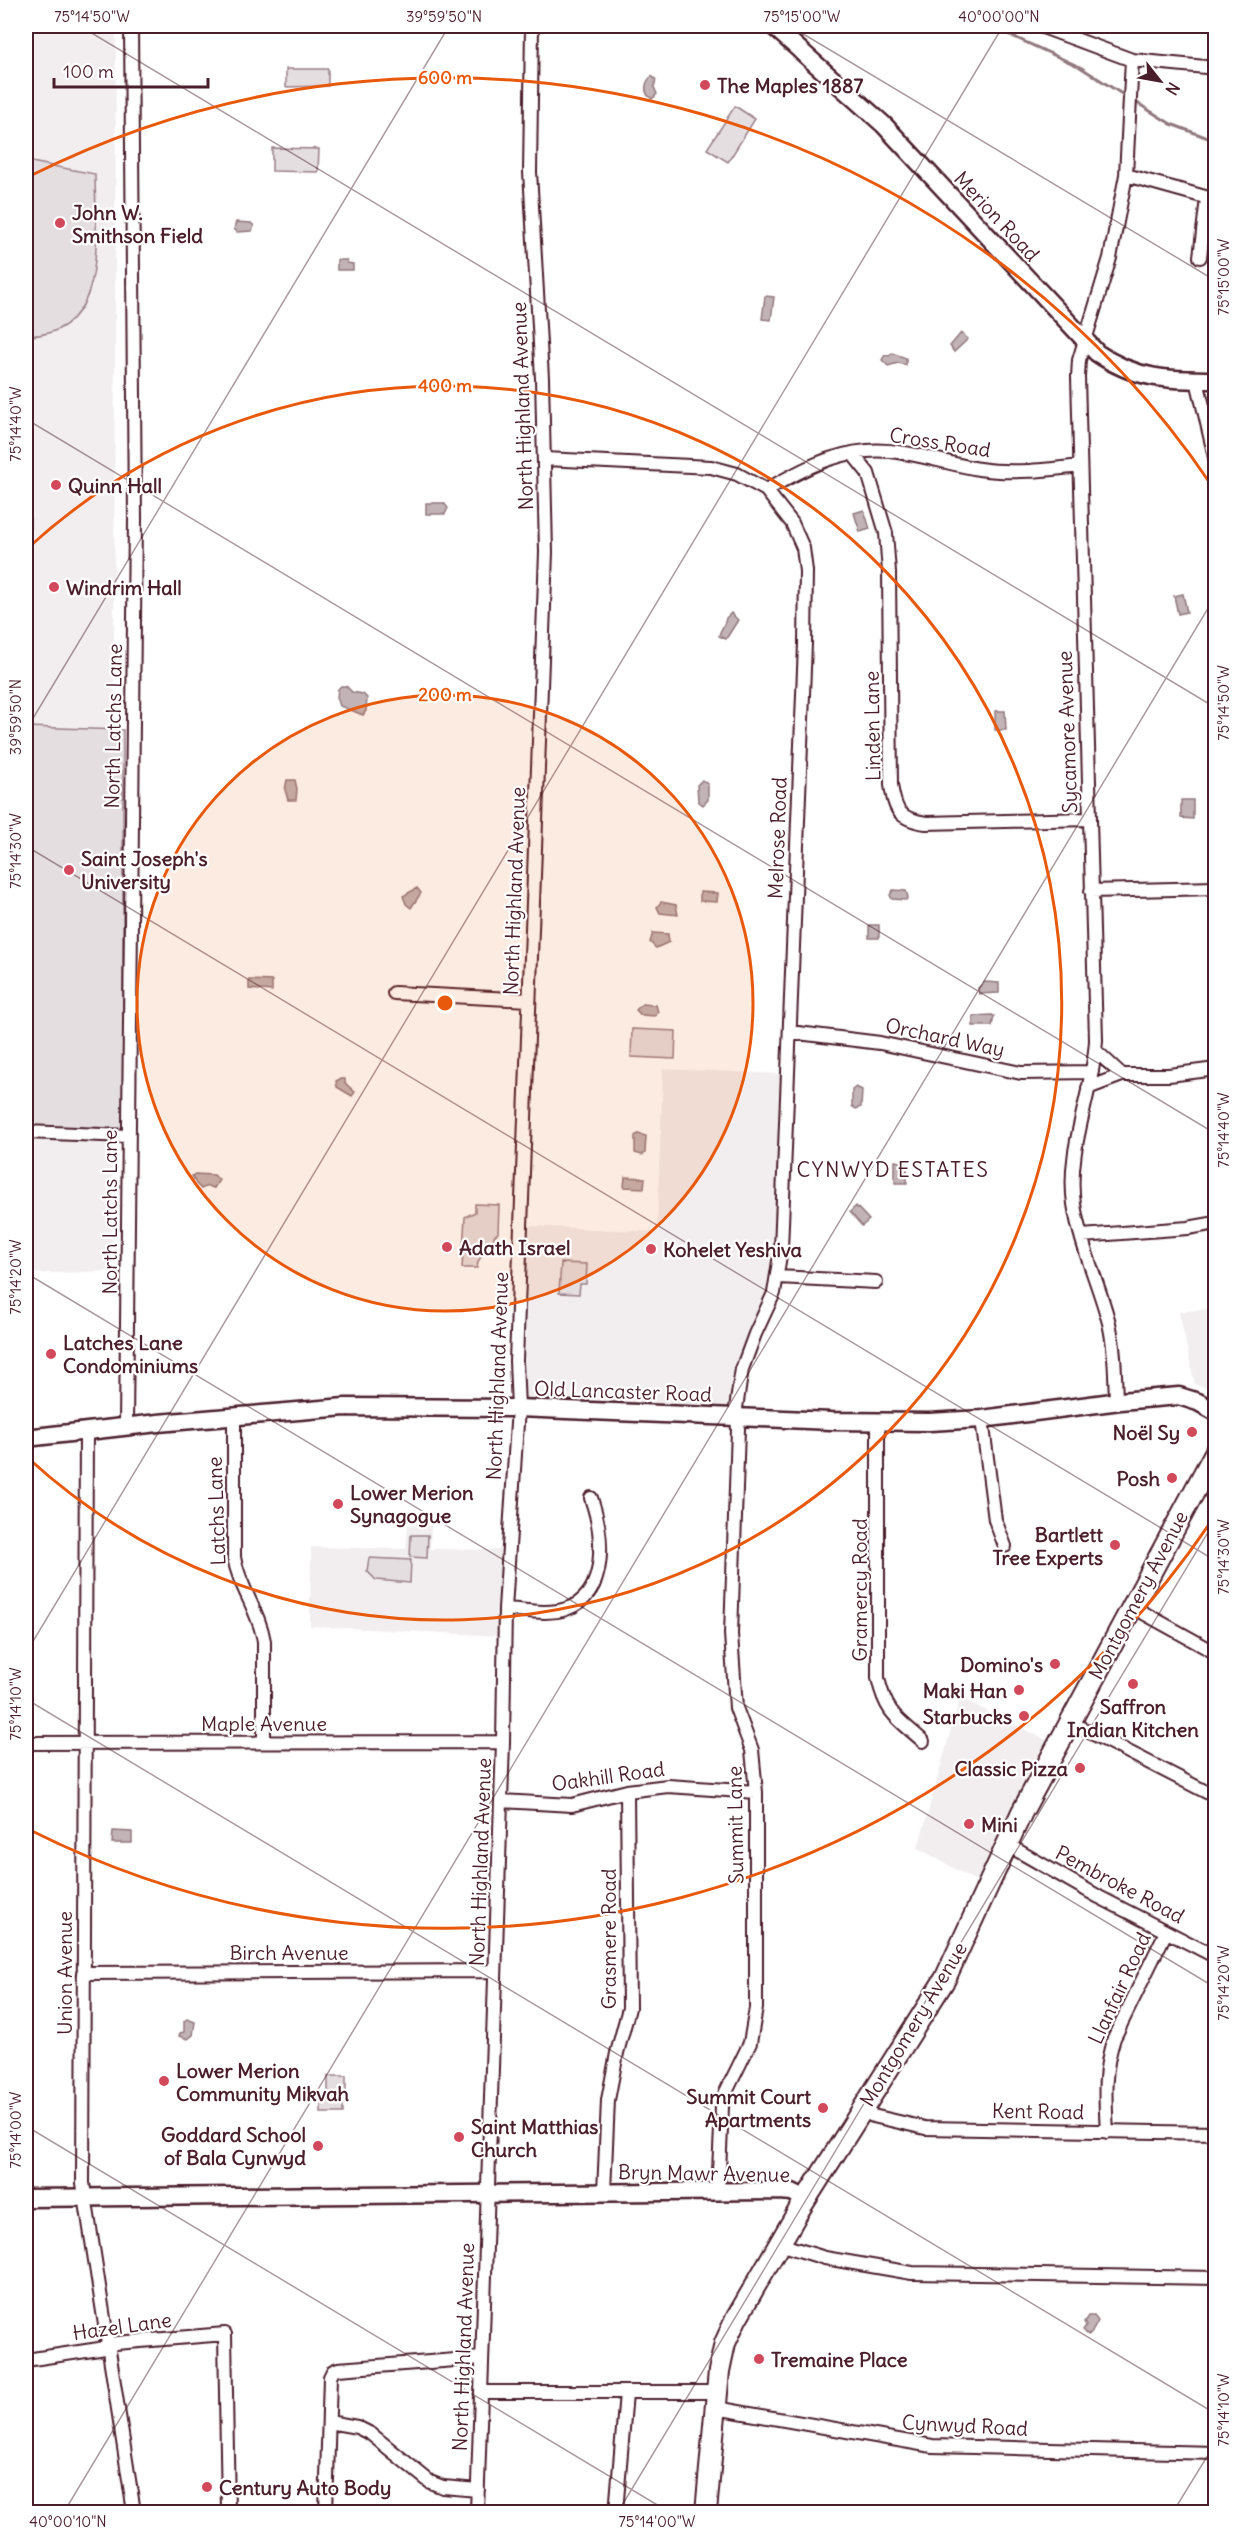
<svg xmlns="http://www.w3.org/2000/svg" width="1241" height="2538" font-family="Delius,sans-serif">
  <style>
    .built { fill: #f2eeef }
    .green { fill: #e5dee0; stroke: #987e86; stroke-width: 1.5 }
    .water { fill: #c1b3b6; stroke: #91787e; stroke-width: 1.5 }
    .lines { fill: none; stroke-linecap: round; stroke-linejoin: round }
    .stream { stroke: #91787e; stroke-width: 3 }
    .street-casing { stroke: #4a1f2b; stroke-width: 16 }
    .secondary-casing { stroke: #4a1f2b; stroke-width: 21 }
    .primary-casing { stroke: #4a1f2b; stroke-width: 24 }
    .street { stroke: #fff; stroke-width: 12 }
    .secondary { stroke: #fff; stroke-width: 16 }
    .primary { stroke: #fff; stroke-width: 20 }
    .ticks { fill: none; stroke: #4a1f2b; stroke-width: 1.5; stroke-opacity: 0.45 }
    .ring { fill: none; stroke: #e8590c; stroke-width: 3 }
    .poi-dot { fill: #d1495b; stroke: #fff; stroke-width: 2 }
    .labels { text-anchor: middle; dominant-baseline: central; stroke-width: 4.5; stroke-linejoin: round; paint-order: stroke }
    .poi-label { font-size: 20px; font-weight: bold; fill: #4a1f2b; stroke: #fff; text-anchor: start }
    .street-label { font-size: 20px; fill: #4a1f2b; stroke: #fff }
    .neighbourhood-label { font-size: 21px; letter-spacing: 1.5px; fill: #4a1f2b; stroke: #fff }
    .centre { fill: #e8590c; stroke: #fff; stroke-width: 3 }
    .ring-label { font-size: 18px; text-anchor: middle; font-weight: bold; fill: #e8590c; stroke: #fff; stroke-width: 4.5; stroke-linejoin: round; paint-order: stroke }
    .neatline { fill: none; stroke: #4a1f2b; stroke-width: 2 }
    .ticks-label { font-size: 15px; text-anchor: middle; fill: #4a1f2b }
  </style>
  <rect width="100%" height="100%" fill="#fff"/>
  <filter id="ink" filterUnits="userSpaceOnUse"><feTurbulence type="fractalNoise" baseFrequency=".0167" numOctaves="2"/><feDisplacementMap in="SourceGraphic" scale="12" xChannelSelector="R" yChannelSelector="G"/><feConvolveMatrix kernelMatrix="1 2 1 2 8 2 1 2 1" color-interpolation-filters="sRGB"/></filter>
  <g filter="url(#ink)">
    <!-- built -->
    <path class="built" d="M26 26H116L112 1271 26 1274Z
      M663 1069 784 1074 771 1274 762 1308 735 1373 728 1406 524 1401 529 1226 657 1232Z
      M1215 1308H1216L1215 1394 1205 1387 1195 1385 1179 1312Z
      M408 1525 431 1526 430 1549 507 1550 501 1636 310 1626 311 1547 406 1549Z
      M960 1698 1046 1740 978 1882 918 1848Z"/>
    <!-- green -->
    <path class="green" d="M286 69H328V86L286 87Z
      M735 106 755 119 728 162 707 149Z
      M272 148 319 149 318 172 272 171Z
      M26 161 95 174C95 231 112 336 26 336Z
      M26 483H30V553H26Z
      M26 727 123 730V1129L26 1127Z
      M632 1029 676 1031 675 1059 631 1057Z
      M475 1204 499 1205 498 1233 494 1236 493 1246 486 1248 478 1262 477 1268H462L465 1217 475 1212Z
      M561 1263 587 1264 586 1284H580L579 1294 559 1293Z
      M411 1535H428L427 1558 410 1557Z
      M369 1558 411 1560 410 1583 376 1580 367 1571Z
      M328 2076H346V2098H328Z
      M321 2101H343V2113H321Z"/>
    <!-- water -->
    <path class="water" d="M652 76 656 80 654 87 657 94 652 99C643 94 644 82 652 76Z
      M236 222 251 223 254 226 252 231 237 232 234 229Z
      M337 260H347V263L353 264V270H337Z
      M765 296 774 297 771 320 762 319Z
      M961 333 968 339 954 352 950 346Z
      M892 353 906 358V365L898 363 888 366 882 360 885 355 889 356Z
      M426 503H444L448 508 445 514H426Z
      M864 510 870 529 860 532 854 513Z
      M1183 594 1187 612 1178 614 1174 596Z
      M731 613 738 620 726 639 719 636C720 629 725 626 726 618Z
      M341 686H346L352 692 363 694 367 698 366 711 363 715 340 706 337 697 338 689Z
      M995 711H1005L1006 730H995Z
      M287 780H295L297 789 296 800H288L285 790Z
      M702 780 708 784V800L703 805 698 801 697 785Z
      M1181 800H1193V819L1181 818Z
      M417 888 421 893 411 908 406 904 403 896Z
      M893 890 906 891 908 897 906 900 892 899 890 895Z
      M700 892 718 893 717 902 700 901Z
      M661 902 676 905 678 915 660 913 657 907Z
      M869 925H879V938H869Z
      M653 933 668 934 669 942 656 948 650 942Z
      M249 980 272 981V991L249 989Z
      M985 982 999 983V993L979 994 978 988Z
      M642 1004 656 1005 658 1012 655 1016 641 1015 636 1010Z
      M992 1015 994 1016 992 1026H973V1016Z
      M340 1079H345V1083L355 1092 352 1096 337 1087 336 1081Z
      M856 1087 862 1090 861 1107 856 1109 852 1106V1090Z
      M638 1134 646 1136 645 1153 642 1155 635 1153V1136Z
      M895 1161 907 1163V1183H895Z
      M195 1174 214 1175 219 1180 214 1188 207 1186 201 1189 196 1184 192 1176Z
      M625 1177 645 1178 644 1188 624 1187Z
      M856 1206 869 1220 862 1226 850 1212Z
      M113 1831 132 1832V1843H112Z
      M187 2019 195 2022 193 2035 188 2039 179 2036 180 2033 184 2032V2021Z
      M1088 2316H1094L1098 2321 1091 2334 1088 2335 1083 2330 1086 2326 1084 2322Z"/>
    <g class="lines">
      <!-- stream -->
      <path class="stream" d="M990 26 1080 67 1125 96
        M1134 101 1171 124 1216 141"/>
      <defs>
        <path id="street" d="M1040 26 1132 60 1216 68
          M1126 175 1216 200
          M1200 257 1207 198
          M1197 380 1216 462
          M852 453 868 473 886 533 889 572 891 785C895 811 899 819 926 823L1089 819
          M545 459 711 467 737 474 766 490 792 523 803 548 806 571 805 644 781 1249 774 1293 755 1334 742 1369 736 1408 738 1429 731 1634 736 1708 752 1750 756 1792V2008L750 2043 724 2096 722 2107 718 2192
          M766 490C798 472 829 454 867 451 905 448 942 463 979 469 1012 474 1047 470 1080 466
          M1091 891 1216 888
          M394 993 529 1000
          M790 1032 880 1043 1021 1073 1092 1072
          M1095 1050 1122 1075
          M1088 1088 1122 1075H1169L1216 1069
          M26 1132 128 1136
          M1082 1236 1188 1228 1216 1223
          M778 1277 876 1282
          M1116 1401C1115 1375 1115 1349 1109 1323 1099 1284 1080 1245 1074 1204 1066 1148 1093 1095 1096 1040L1078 377 1079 360 1110 258 1126 175 1132 60
          M234 1417V1557C239 1587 259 1611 264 1641V1742
          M982 1419 995 1520 1005 1546
          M878 1422V1678C886 1714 897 1718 923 1741
          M126 1426 135 519 131 26
          M86 1431 83 2183 134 2512
          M1131 1606 1216 1653
          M505 1609C524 1610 548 1615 566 1609 610 1595 603 1532 591 1498
          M1070 1722 1216 1797
          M26 1743 503 1742
          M501 1801 572 1805 627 1791 668 1786 756 1792
          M1006 1844 1099 1897 1216 1957
          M83 1973 495 1971
          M862 2110 873 2116 925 2128 1216 2133
          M1107 2132C1105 2097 1103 2071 1114 2038L1166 1932
          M604 2192 608 2100 617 2053 629 2008 627 1791
          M779 2244 825 2258 912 2273 1216 2278
          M26 2360 99 2349 116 2343 225 2334 228 2512
          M481 2392H717
          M716 2408 932 2446 1216 2453
          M329 2422 357 2427 371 2434 430 2482 443 2487 478 2490
          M326 2512 330 2377 333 2371 338 2369 482 2358
          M477 2512 503 1742 505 1609 518 1408 516 1361 546 552 542 378 530 172 532 26
          M616 2512 626 2393"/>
        <path id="secondary" d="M773 26 884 125 1097 353C1136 380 1169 380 1216 380
          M26 1438 158 1423 345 1407 518 1408 831 1421 929 1422 982 1419 1120 1401 1179 1396 1198 1402 1216 1412
          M26 2198 780 2191 792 2192 806 2199"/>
        <path id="primary" d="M706 2512 719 2371 725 2343 736 2319 799 2210 945 1979 1022 1812 1216 1451"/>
      </defs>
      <!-- street casing -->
      <use href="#street" class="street-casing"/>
      <!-- secondary casing -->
      <use href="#secondary" class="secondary-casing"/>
      <!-- primary casing -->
      <use href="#primary" class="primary-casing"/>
      <!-- street -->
      <use href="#street" class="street"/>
      <!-- secondary -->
      <use href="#secondary" class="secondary"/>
      <!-- primary -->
      <use href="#primary" class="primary"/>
    </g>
  </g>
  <!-- ticks -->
  <path class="ticks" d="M80 26 1216 708M790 26 1216 281M26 419 1216 1134M26 730 449 26M26 846 1216 1561M26 1273 1216 1988M26 1653 1003 26M26 1699 1216 2414M26 2126 669 2512M64 2512 1216 595M618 2512 1216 1519M1173 2512 1216 2442"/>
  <!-- distance rings -->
  <circle cx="445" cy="1003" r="308" fill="#e8590c" fill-opacity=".12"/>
  <g class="ring">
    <circle cx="445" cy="1003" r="308"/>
    <path d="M28 548A617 617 0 1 1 28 1458"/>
    <path d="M1212 1520A925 925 0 0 1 32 1831M32 175A925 925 0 0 1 1212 486"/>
  </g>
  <!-- markers -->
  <g class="poi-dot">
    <circle cx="705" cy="85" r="6"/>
    <circle cx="60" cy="223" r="6"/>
    <circle cx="56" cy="485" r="6"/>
    <circle cx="54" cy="587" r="6"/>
    <circle cx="69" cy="870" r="6"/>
    <circle cx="447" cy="1247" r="6"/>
    <circle cx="651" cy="1249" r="6"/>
    <circle cx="51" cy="1354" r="6"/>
    <circle cx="1192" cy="1432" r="6"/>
    <circle cx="1172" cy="1478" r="6"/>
    <circle cx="338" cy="1504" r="6"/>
    <circle cx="1115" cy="1545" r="6"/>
    <circle cx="1055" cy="1664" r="6"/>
    <circle cx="1133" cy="1684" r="6"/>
    <circle cx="1019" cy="1690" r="6"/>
    <circle cx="1024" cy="1716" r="6"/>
    <circle cx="1080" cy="1768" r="6"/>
    <circle cx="969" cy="1824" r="6"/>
    <circle cx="164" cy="2081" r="6"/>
    <circle cx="823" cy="2108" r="6"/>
    <circle cx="459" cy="2137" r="6"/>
    <circle cx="318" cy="2146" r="6"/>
    <circle cx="759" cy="2359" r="6"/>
    <circle cx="207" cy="2487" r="6"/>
  </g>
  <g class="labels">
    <!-- poi labels -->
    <g class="poi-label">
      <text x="717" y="85">The Maples 1887</text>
      <text x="72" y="212">John W.<tspan x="72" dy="23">Smithson Field</tspan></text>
      <text x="68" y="485">Quinn Hall</text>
      <text x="66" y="587">Windrim Hall</text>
      <text x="81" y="858">Saint Joseph's<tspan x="81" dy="23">University</tspan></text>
      <text x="459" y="1247">Adath Israel</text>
      <text x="663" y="1249">Kohelet Yeshiva</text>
      <text x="63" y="1342">Latches Lane<tspan x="63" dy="23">Condominiums</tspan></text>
      <text x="1180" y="1432" text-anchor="end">Noël Sy</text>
      <text x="1160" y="1478" text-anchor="end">Posh</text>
      <text x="350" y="1492">Lower Merion<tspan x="350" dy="23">Synagogue</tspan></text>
      <text x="1103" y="1534" text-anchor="end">Bartlett<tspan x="1103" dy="23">Tree Experts</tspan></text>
      <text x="1043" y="1664" text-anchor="end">Domino's</text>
      <text x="1007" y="1690" text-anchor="end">Maki Han</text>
      <text x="1133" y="1706" text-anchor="middle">Saffron<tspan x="1133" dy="23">Indian Kitchen</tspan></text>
      <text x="1012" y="1716" text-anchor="end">Starbucks</text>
      <text x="1068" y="1768" text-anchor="end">Classic Pizza</text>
      <text x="981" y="1824">Mini</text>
      <text x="176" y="2070">Lower Merion<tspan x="176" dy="23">Community Mikvah</tspan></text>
      <text x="811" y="2096" text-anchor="end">Summit Court<tspan x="811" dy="23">Apartments</tspan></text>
      <text x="471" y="2126">Saint Matthias<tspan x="471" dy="23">Church</tspan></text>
      <text x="306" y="2134" text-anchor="end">Goddard School<tspan x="306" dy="23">of Bala Cynwyd</tspan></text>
      <text x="771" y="2359">Tremaine Place</text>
      <text x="219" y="2487">Century Auto Body</text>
    </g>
    <!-- street labels -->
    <g class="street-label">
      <text transform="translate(997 216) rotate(47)">Merion Road</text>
      <text transform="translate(522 406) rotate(-92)">North Highland Avenue</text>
      <text transform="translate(940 442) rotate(9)">Cross Road</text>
      <text transform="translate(113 726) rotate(-89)">North Latchs Lane</text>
      <text transform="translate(872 726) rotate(-91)">Linden Lane</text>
      <text transform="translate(1067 732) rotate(-92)">Sycamore Avenue</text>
      <text transform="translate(777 838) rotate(-88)">Melrose Road</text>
      <text transform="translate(514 891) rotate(-88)">North Highland Avenue</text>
      <text transform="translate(945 1037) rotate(12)">Orchard Way</text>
      <text transform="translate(109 1212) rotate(-90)">North Latchs Lane</text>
      <text transform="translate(497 1376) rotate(-88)">North Highland Avenue</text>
      <text transform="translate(623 1391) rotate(2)">Old Lancaster Road</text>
      <text transform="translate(216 1511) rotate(-92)">Latchs Lane</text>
      <text transform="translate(859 1590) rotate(-90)">Gramercy Road</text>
      <text transform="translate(1138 1595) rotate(-62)">Montgomery Avenue</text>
      <text x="264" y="1723">Maple Avenue</text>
      <text transform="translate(608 1776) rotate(-8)">Oakhill Road</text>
      <text transform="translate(735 1825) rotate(-91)">Summit Lane</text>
      <text transform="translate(480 1862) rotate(-88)">North Highland Avenue</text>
      <text transform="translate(1120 1884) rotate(28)">Pembroke Road</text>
      <text transform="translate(608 1939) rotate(-90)">Grasmere Road</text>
      <text x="289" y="1952">Birch Avenue</text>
      <text transform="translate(64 1973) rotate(-90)">Union Avenue</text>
      <text transform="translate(1119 1988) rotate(-65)">Llanfair Road</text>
      <text transform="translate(913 2024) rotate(-59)">Montgomery Avenue</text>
      <text transform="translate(1038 2111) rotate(1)">Kent Road</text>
      <text transform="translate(704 2173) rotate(1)">Bryn Mawr Avenue</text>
      <text transform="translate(122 2326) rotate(-8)">Hazel Lane</text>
      <text transform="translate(463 2347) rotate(-88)">North Highland Avenue</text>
      <text transform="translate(965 2425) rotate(3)">Cynwyd Road</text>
    </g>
    <!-- neighbourhood labels -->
    <g class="neighbourhood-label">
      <text x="893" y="1169">CYNWYD ESTATES</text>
    </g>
  </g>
  <circle cx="445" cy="1003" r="9" class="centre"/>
  <g class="ring-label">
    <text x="445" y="84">600 m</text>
    <text x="445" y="392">400 m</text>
    <text x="445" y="701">200 m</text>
  </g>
  <!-- margin -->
  <rect width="1241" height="2538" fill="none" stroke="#fff" stroke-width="66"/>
  <!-- north arrow -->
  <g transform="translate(1160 81) rotate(121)" stroke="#ffffff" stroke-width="4.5" paint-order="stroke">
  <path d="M0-4.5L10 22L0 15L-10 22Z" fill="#4a1f2b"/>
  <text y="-9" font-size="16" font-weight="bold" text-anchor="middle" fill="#4a1f2b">N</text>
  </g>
  <!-- scale -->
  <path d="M54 78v9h154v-9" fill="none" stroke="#4a1f2b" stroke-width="3"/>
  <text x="63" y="78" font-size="18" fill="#4a1f2b" stroke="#ffffff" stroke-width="4.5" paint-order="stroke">100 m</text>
  <rect x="33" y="33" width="1175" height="2472" class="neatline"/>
  <g class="ticks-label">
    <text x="92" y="22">75°14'50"W</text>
    <text x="444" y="22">39°59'50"N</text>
    <text x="802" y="22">75°15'00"W</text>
    <text x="999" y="22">40°00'00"N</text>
    <text transform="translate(1224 277) rotate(-90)" y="5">75°15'00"W</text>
    <text transform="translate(16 424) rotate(-90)" y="5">75°14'40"W</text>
    <text transform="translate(1224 703) rotate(-90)" y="5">75°14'50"W</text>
    <text transform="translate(16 717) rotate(-90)" y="5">39°59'50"N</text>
    <text transform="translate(16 851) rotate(-90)" y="5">75°14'30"W</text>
    <text transform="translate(1224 1130) rotate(-90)" y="5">75°14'40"W</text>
    <text transform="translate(16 1277) rotate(-90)" y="5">75°14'20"W</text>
    <text transform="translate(1224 1557) rotate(-90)" y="5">75°14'30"W</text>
    <text transform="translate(16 1704) rotate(-90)" y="5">75°14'10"W</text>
    <text transform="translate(1224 1983) rotate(-90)" y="5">75°14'20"W</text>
    <text transform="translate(16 2130) rotate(-90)" y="5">75°14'00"W</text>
    <text transform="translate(1224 2410) rotate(-90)" y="5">75°14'10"W</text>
    <text x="68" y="2527">40°00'10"N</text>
    <text x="657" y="2527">75°14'00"W</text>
  </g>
</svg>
